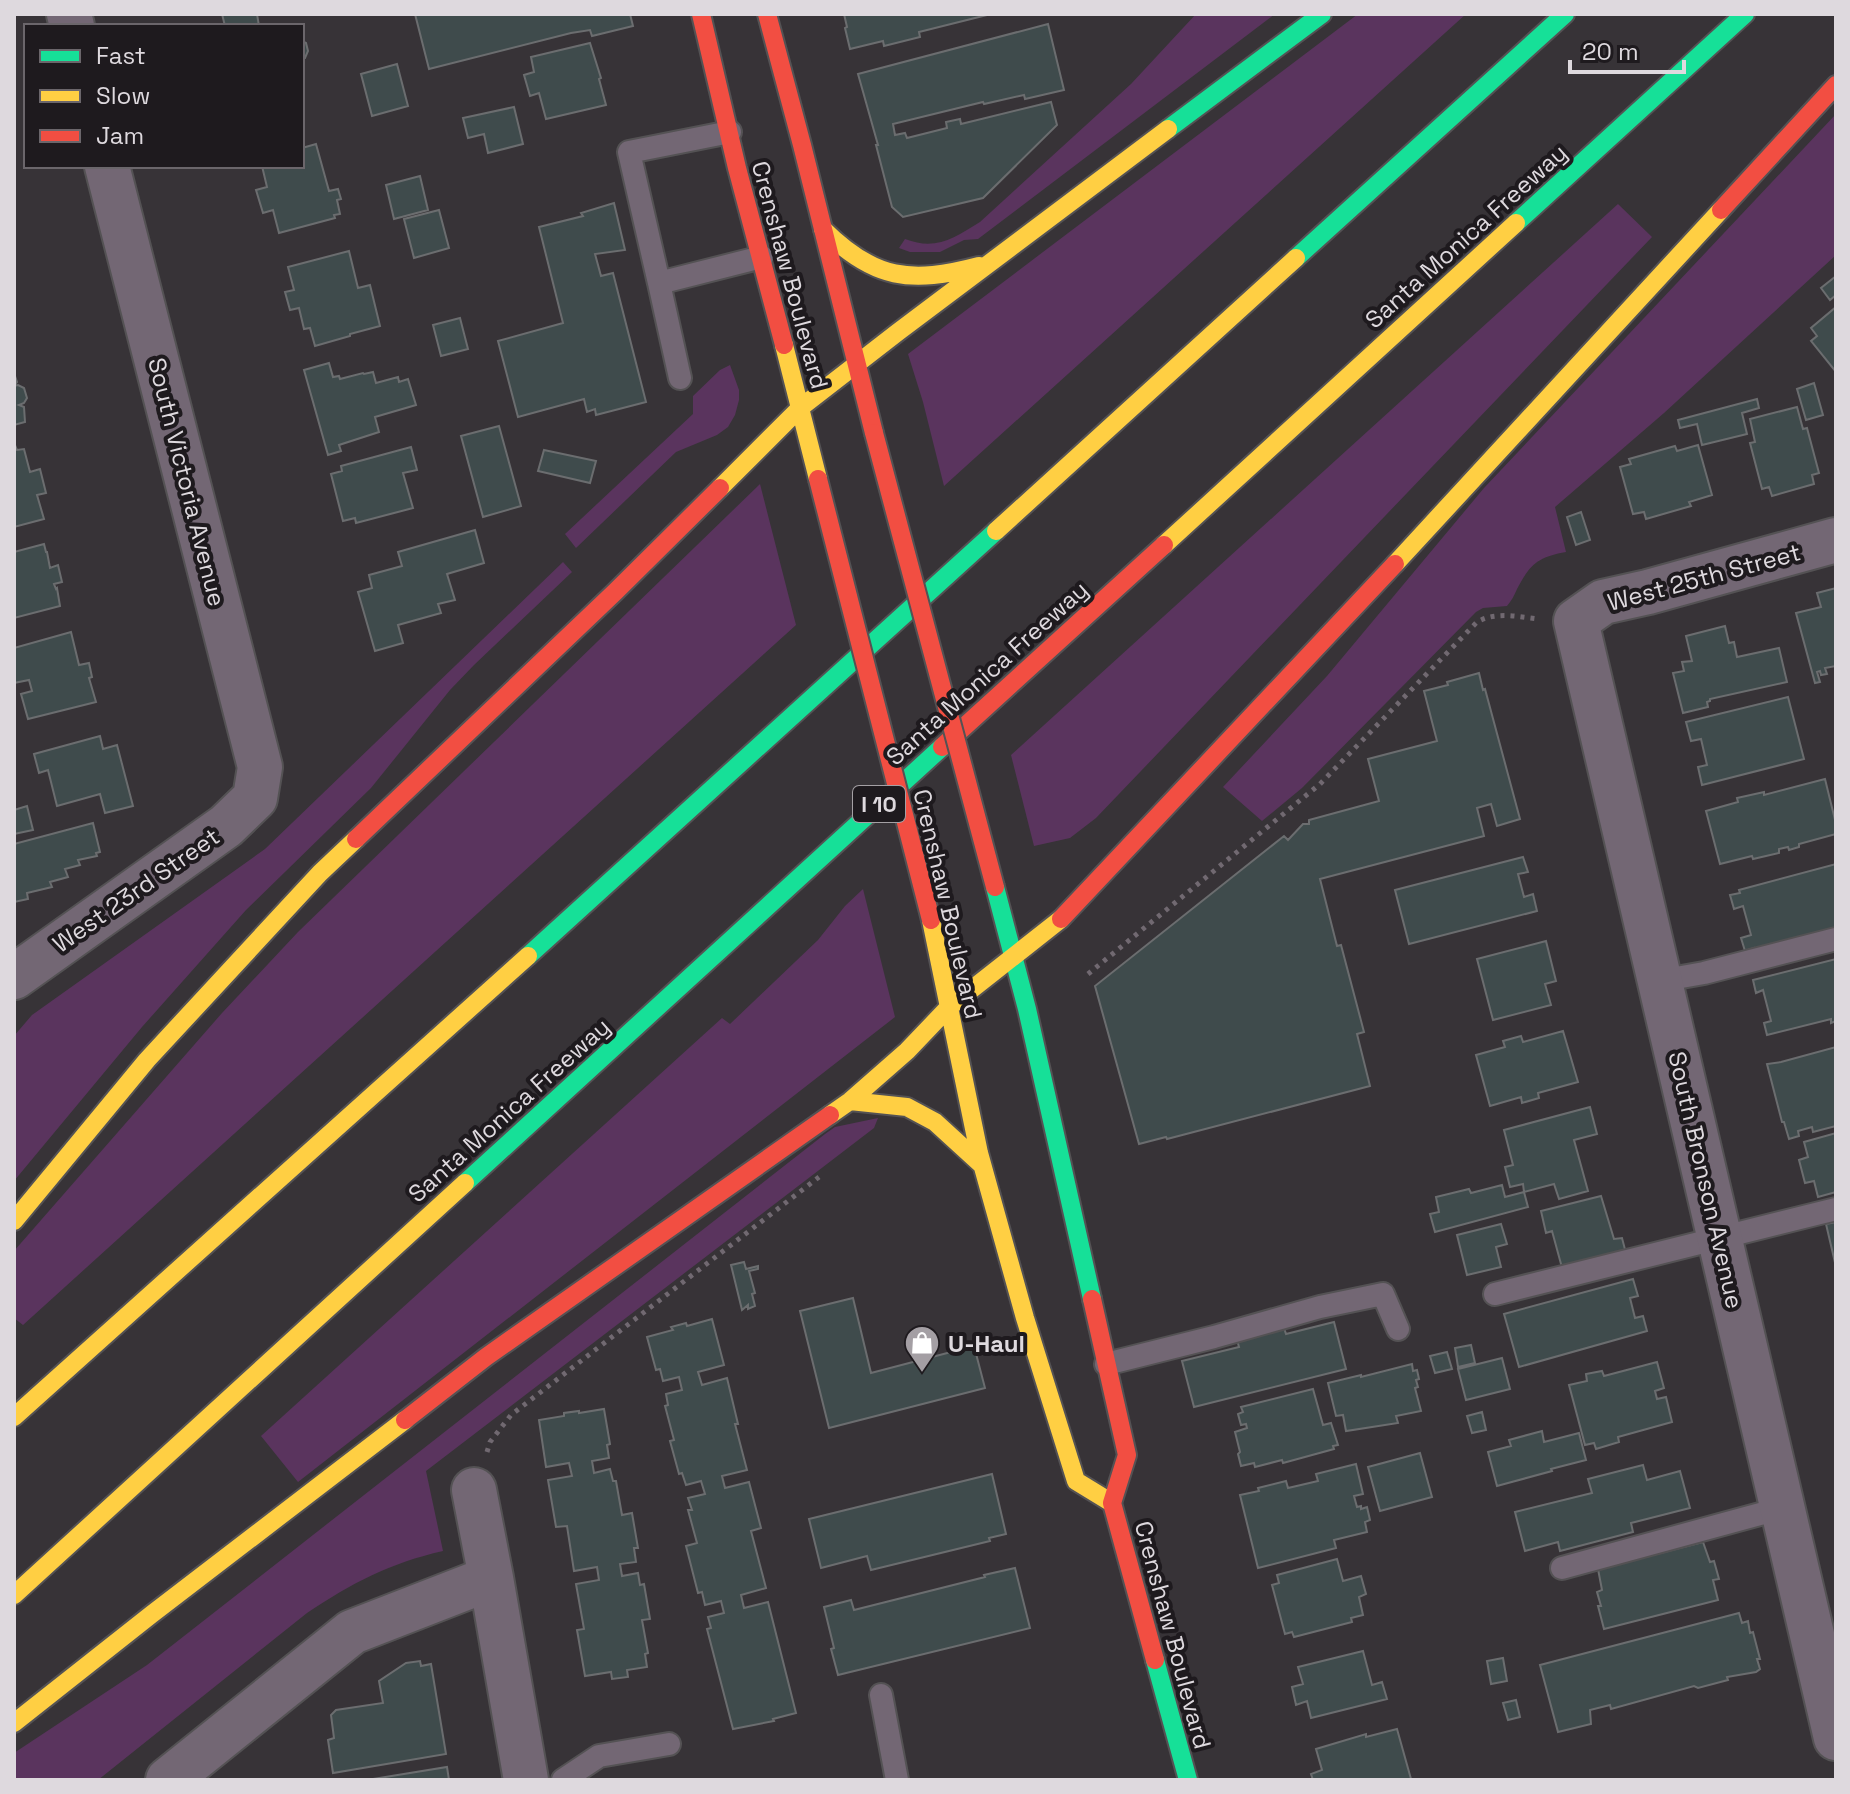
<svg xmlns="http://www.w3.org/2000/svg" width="1850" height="1794" font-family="'Space Grotesk',sans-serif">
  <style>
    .green { fill: #5a345e }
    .building { fill: #3f4b4c; stroke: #6b6d6f; stroke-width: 2 }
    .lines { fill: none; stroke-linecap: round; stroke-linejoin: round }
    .lane-casing { stroke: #545254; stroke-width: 26 }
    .street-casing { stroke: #545254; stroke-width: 48 }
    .fast-casing { stroke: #545254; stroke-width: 22 }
    .slow-casing { stroke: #545254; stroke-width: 22 }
    .jam-casing { stroke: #545254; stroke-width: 22 }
    .path { stroke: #716971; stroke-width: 5; stroke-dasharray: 4 6; stroke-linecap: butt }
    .lane { stroke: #736774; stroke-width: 22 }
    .street { stroke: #736774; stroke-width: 44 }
    .fast { stroke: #16e098; stroke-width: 18 }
    .slow { stroke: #ffcf43; stroke-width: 18 }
    .jam { stroke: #f24e42; stroke-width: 18 }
    .jam-bridge-casing { stroke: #545254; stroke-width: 22; stroke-linecap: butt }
    .jam-bridge { stroke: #f24e42; stroke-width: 18 }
    .labels { text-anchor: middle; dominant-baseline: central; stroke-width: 8; stroke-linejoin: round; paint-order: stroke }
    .shield { fill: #1e1a1e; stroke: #a4a0a4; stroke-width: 2 }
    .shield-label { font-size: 22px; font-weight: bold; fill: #ded9de }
    .street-label { font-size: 24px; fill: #ded9de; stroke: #1e1a1e }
    .poi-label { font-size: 24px; font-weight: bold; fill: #ded9de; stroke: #1e1a1e; text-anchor: start }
  </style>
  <rect width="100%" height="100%" fill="#373337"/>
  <!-- green -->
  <path class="green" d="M1196 14H1275L978 239 964 240 940 252H910L899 248 905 239C936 251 954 238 980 222L1131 84Z
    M1358 14H1466L944 486 923 402 908 354Z
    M1836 114V255L1664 413 1555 507 1566 552C1538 557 1530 564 1517 589 1514 596 1512 600 1507 606L1483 608 1476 612 1302 788 1262 821 1223 787 1327 676 1484 488Z
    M1618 204 1652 237 1096 818 1070 838 1034 846 1011 755Z
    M730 365 739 390V400L735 415 728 427 717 435 676 452 576 548 565 534 693 414V396L720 370Z
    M760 484 796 625 23 1325 14 1318V1251L222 1013 298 932Z
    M563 562 572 572 474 665 450 690 371 788 246 910 142 1027 14 1181V1036L32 1015 265 849Z
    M863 889 895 1017 298 1482 261 1436 722 1018 730 1024 818 940 845 906Z
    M878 1118 874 1128 426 1471 443 1551C390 1563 352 1583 307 1613L98 1780H14V1753L147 1665 825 1134 835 1127Z"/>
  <!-- building -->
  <path class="building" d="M222 14H257L259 26H225Z
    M415 14H630L633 26 592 36 590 30 571 33 429 69Z
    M844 14H991L919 32 920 37 884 46 883 41 850 49 845 28 847 27Z
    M1048 24 1064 90 1025 99 1024 95 984 104 983 102 893 124 895 135 905 133 907 138 947 128 946 122 960 119 961 124 1051 102 1057 125 983 198 903 217 892 207 876 145H878L858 74Z
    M302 41 306 43 308 51 305 58H302Z
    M590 43 601 78 599 79 606 105 546 119 539 93 530 96 524 75 534 72 531 57Z
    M397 64 408 106 372 116 361 74Z
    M514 107 523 144 488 153 484 134 468 138 463 118Z
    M316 144 329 191 338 189 341 199 337 200 340 214 334 215 335 218 279 233 273 210 263 213 256 190 267 187 262 166H302V148Z
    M420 176 428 210 394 219 386 185Z
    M614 203 625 250 595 254 601 276 613 273 646 402 596 415 595 409 587 412 584 399 518 417 498 341 563 323 539 227 583 216 581 213Z
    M439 210 449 248 414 258 404 219Z
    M349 251 358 288 370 285 380 326 350 334V336L315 346 310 328 304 329 299 308 290 310 285 292 294 290 288 267Z
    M1836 276V295L1830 300 1821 288Z
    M1836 307V372L1811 341 1817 336 1811 328Z
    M460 318 468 349 441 356 433 325Z
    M329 363 333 377 339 376 340 379 363 373 364 374 373 372 376 383 398 377 399 382 408 379 416 405 375 417 379 432 339 445 341 451 328 455 304 370Z
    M14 373 17 382 14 386 18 385 24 388 27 398 24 403 19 405 24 407 25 422 14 425Z
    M1814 383 1823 415 1806 420 1797 389Z
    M1757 399 1759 408 1742 413 1747 434 1702 445 1697 424 1680 428 1678 420Z
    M1797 407 1803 429 1807 428 1819 473 1812 475 1814 484 1772 496 1769 487 1762 489 1750 443 1755 442 1750 419Z
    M499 426 521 506 483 517 461 436Z
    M15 445 17 450 24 449 30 472 40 469 46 493 37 495 44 519 14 527Z
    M1698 445 1712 495 1689 502 1691 506 1646 519 1644 512 1633 514 1620 467 1631 464 1629 459 1675 446 1677 451Z
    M411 447 417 470 403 473 413 508 356 523 355 518 343 521 331 474 342 471 341 466Z
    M544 450 596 461 590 483 538 471Z
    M1581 512 1590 540 1576 545 1567 517Z
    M475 530 484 563 447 574 455 600 438 604 441 613 398 625 403 643 375 651 358 592 372 588 369 575 402 566 398 552Z
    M44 544 46 552H47L50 568 58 565 62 582 54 584 56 589 57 588 60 606 14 618V552Z
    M1836 588V666L1825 668 1827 674 1821 675 1820 671 1817 672 1820 682 1815 683 1796 613 1821 607 1817 593Z
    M1725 626 1729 643 1734 642 1737 657 1779 648 1787 682 1710 699V701L1707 702 1708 707 1683 713 1673 673 1684 671 1682 662 1692 661 1686 636Z
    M71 632 79 665 89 663 92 677 89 678 96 702 28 719 21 694 32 691 29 680 14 683V648Z
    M1479 673 1483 690 1485 689 1520 819 1497 826 1491 804 1477 808 1484 836 1320 879 1337 946 1341 945 1364 1032 1357 1034 1370 1086 1167 1139 1166 1137 1139 1144 1095 986 1284 836 1288 840 1303 824H1309V820L1379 801 1368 759 1437 741 1424 691 1448 685 1447 682Z
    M1788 697 1804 759 1702 785 1698 767 1707 765 1701 739 1691 741 1686 722Z
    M100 736 103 749 117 745 133 806 105 813 100 794 57 806 48 770 39 773 34 754Z
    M1825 779 1836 824V834L1799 844V847L1789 850 1788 847 1779 849V853L1753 859 1752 856 1720 864 1706 811 1738 802 1737 798 1764 792V795Z
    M27 806 33 830 14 834V810Z
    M93 823 100 852 96 853 97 856 78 860 80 865 65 869 68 877 50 882 52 887 27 893 28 899 14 902V844Z
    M1523 857 1528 872 1518 874 1524 897 1533 894 1537 911 1409 944 1395 890Z
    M1836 864V930L1755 952 1754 948 1745 951 1741 938 1751 935 1743 906 1734 909 1730 895 1740 893 1739 890Z
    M1546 941 1556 981 1545 984 1551 1005 1493 1020 1477 959Z
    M1836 959V1021L1831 1023V1019L1767 1035 1764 1023 1771 1021 1763 990 1756 993 1753 980Z
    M1563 1031 1578 1082 1538 1093 1539 1098 1522 1103 1521 1097 1490 1106 1476 1055 1505 1047 1503 1041 1521 1036 1523 1042Z
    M1836 1047V1126L1813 1132 1812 1127 1798 1131 1799 1136 1789 1139 1784 1122H1782L1767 1064 1781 1062Z
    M1590 1107 1597 1134 1574 1140 1588 1191 1559 1199 1554 1184 1524 1192 1523 1184 1510 1187 1505 1167 1513 1165 1504 1130Z
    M1836 1133V1192L1818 1197 1814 1181 1805 1183 1799 1160 1808 1157 1804 1142Z
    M1502 1185 1505 1197 1524 1192 1528 1207 1435 1232 1430 1214 1439 1212 1436 1197 1469 1189 1471 1193Z
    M1601 1196 1614 1239 1622 1238 1627 1257 1564 1275 1552 1231 1546 1233 1541 1211Z
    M1836 1222V1267L1826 1224Z
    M1501 1224 1507 1244 1496 1247 1501 1267 1467 1275 1457 1235Z
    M744 1262 746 1269 758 1266V1269L749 1271 755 1293 752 1294 755 1306 748 1309V1305L742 1310 731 1265Z
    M1633 1279 1638 1296 1630 1298 1635 1318 1643 1316 1647 1331 1519 1367 1504 1314Z
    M853 1298 871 1373 974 1346 985 1388 829 1428 800 1311Z
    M712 1319 724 1365 698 1372 702 1385 727 1378 738 1424H735L747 1470 722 1476 725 1488 749 1482 761 1528 751 1531 766 1588 741 1595 744 1608 768 1602 796 1713 773 1719 774 1721 733 1729 707 1629 711 1628 708 1617 724 1613 721 1601 705 1605 702 1592 698 1593 686 1546 697 1543 688 1510H692L688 1498 705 1494 701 1481 686 1485 682 1473 679 1474 670 1441 674 1440 665 1406 668 1405 666 1394 682 1390 679 1377 663 1381 660 1369 656 1370 647 1337 673 1330 671 1327 686 1323 687 1326Z
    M1334 1322 1346 1369 1194 1407 1182 1361 1239 1347 1237 1340 1284 1328 1286 1334Z
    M1471 1345 1475 1363 1458 1367 1455 1348Z
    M1447 1352 1452 1369 1435 1373 1430 1356Z
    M1502 1358 1510 1389 1466 1400 1458 1369Z
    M1657 1362 1664 1388 1655 1391 1657 1399 1666 1397 1672 1422 1618 1437 1619 1442 1596 1449 1594 1443 1585 1445 1569 1385 1587 1381 1586 1374 1602 1371 1604 1376Z
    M1412 1364 1413 1371 1417 1370 1419 1379 1416 1380 1418 1387 1415 1388 1421 1411 1396 1416 1398 1423 1346 1431 1343 1415 1336 1416 1328 1383 1361 1375V1377Z
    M1313 1389 1323 1425 1331 1423 1338 1445 1333 1446 1334 1449 1283 1463 1282 1460 1255 1467 1254 1463 1241 1466 1238 1454 1240 1452 1235 1432 1247 1428 1246 1424 1241 1425 1238 1414 1243 1412 1241 1407Z
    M604 1409 610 1444 607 1445 609 1458 592 1461 594 1473 610 1469 613 1481H616L622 1515 632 1513 638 1548H634L636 1562 620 1564 622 1576 638 1573 640 1585 644 1584 650 1619 642 1620 648 1653 645 1654 647 1667 627 1670 628 1677 612 1679 611 1672 585 1676 577 1630 584 1629 576 1584 599 1580 597 1567 574 1571 567 1526 556 1527 548 1480 572 1476 569 1463 546 1467 539 1420 564 1416V1413L579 1411V1413Z
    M1482 1412 1486 1430 1472 1433 1467 1416Z
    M1542 1431 1544 1442 1579 1433 1586 1460 1551 1469 1552 1471 1497 1486 1488 1452 1511 1446 1509 1440Z
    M1420 1453 1432 1497 1380 1511 1368 1467Z
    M1356 1464 1363 1494 1354 1496 1357 1507 1361 1506V1509L1367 1507 1370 1520 1365 1522 1367 1532 1334 1540 1336 1548 1258 1568 1240 1495 1259 1491 1258 1488 1286 1481 1288 1488 1318 1481 1316 1474Z
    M1643 1465 1647 1480 1680 1471 1690 1508 1631 1523 1633 1532 1560 1551 1558 1542 1525 1551 1515 1512 1592 1493 1588 1479Z
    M992 1474 1006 1534 989 1538 990 1541 871 1570 867 1556 821 1568 809 1519Z
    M1703 1542 1710 1562 1714 1561 1719 1579 1713 1580 1718 1600 1604 1629 1598 1606H1601L1597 1592 1602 1590 1598 1569Z
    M1337 1559 1343 1581 1361 1576 1366 1594 1359 1597 1363 1615 1351 1618 1352 1622 1294 1637 1292 1632 1285 1634 1272 1585 1279 1583 1277 1575Z
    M1015 1568 1030 1628 838 1675 831 1649 834 1648 824 1607 851 1600 854 1610 985 1577 984 1575Z
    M1739 1613 1742 1623 1748 1621 1750 1633 1753 1632 1760 1659H1757L1760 1669 1756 1672 1727 1677 1728 1680 1698 1688 1694 1686 1611 1709 1610 1705 1590 1710 1591 1724 1558 1732 1540 1665Z
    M1363 1651 1372 1685 1382 1682 1387 1699 1311 1718 1307 1701 1296 1705 1292 1687 1303 1684 1298 1667Z
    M1503 1658 1507 1681 1491 1684 1487 1661Z
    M420 1661 421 1666 431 1664 446 1754 333 1773 328 1740 334 1738 331 1715 336 1710 383 1703 379 1681 406 1663Z
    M1516 1700 1520 1717 1508 1720 1503 1703Z
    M1397 1729 1411 1779 1313 1780 1311 1774 1322 1770 1316 1749 1366 1734V1737Z
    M447 1767 449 1780H367Z"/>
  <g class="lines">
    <defs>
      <path id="lane" d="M730 132 629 152 659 283 762 257
        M659 283 680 378
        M1659 981 1704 973 1836 939
        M1495 1294 1836 1209
        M1106 1364 1214 1337 1320 1307 1383 1294 1398 1329
        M1562 1568 1782 1508
        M881 1695 897 1780
        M563 1780 599 1756 669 1744"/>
      <path id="street" d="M69 14 72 26
        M1836 540 1648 592 1603 602 1576 621 1836 1738
        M14 977 226 826 255 798 260 767 107 166
        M474 1490 491 1578 526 1780
        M168 1780 352 1632 491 1578"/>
      <path id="fast" d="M1168 129 1322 14
        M1516 223 1745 14
        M1296 258 1565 14
        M995 887 1027 1009 1092 1299
        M528 956 996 531
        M465 1183 942 747
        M1155 1660 1188 1780"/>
      <path id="slow" d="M823 229C874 280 911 284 979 266
        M784 345 818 479
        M720 488 800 408 898 332 1168 129
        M996 531 1296 258
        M1164 545 1516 223
        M1395 564 1721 210
        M931 920 979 1153 1025 1318 1076 1481 1112 1503
        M850 1101 907 1107 935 1122 982 1165
        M830 1115 850 1101 907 1051 948 1008 1061 919
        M14 1221 147 1060 320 873 356 839
        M14 1417 528 956
        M14 1595 465 1183
        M14 1723 152 1614 405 1420"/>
      <path id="jam" d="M701 14 737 168 784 345
        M767 14 802 145 874 433
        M1721 210 1836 85
        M942 747 1164 545
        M356 839 615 592 720 488
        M1061 919 1395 564
        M1092 1299 1127 1455 1112 1503 1155 1660
        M405 1420 486 1357 830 1115"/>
    </defs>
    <!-- lane casing -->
    <use href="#lane" class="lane-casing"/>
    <!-- street casing -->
    <use href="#street" class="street-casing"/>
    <!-- fast casing -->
    <use href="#fast" class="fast-casing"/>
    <!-- slow casing -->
    <use href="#slow" class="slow-casing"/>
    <!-- jam casing -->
    <use href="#jam" class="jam-casing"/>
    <!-- path -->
    <path class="path" d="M1088 974 1320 784 1477 622C1496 611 1519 617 1539 619
      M487 1452 490 1442 511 1415 819 1177"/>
    <!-- lane -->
    <use href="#lane" class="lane"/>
    <!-- street -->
    <use href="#street" class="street"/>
    <!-- fast -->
    <use href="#fast" class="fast"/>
    <!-- slow -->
    <use href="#slow" class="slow"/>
    <!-- jam -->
    <use href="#jam" class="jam"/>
    <defs>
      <path id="jam-bridge" d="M874 433 995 887
        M818 479 931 920"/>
    </defs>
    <!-- jam-bridge casing -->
    <use href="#jam-bridge" class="jam-bridge-casing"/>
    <!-- jam-bridge -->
    <use href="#jam-bridge" class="jam-bridge"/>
  </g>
  <!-- icons -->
  <defs>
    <symbol id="shop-pin" viewBox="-11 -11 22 30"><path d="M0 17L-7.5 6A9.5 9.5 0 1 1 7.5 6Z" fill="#a49fa4" stroke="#1e1a1e"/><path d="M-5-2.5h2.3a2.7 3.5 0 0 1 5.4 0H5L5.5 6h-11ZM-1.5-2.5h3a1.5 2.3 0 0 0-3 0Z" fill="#fff"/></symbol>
  </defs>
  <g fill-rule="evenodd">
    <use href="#shop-pin" x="902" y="1323" width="40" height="54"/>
  </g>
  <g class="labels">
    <!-- shield labels -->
    <rect class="shield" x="853" y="786" width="52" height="36" rx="6"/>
    <g class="shield-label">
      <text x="879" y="804">I 10</text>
    </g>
    <!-- street labels -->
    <g class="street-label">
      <text transform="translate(1466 236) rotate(-42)">Santa Monica Freeway</text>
      <text transform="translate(790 275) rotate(75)">Crenshaw Boulevard</text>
      <text transform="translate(187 482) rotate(76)">South Victoria Avenue</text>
      <text transform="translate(1704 577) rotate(-15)">West 25th Street</text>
      <text transform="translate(987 673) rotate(-42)">Santa Monica Freeway</text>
      <text transform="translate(136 890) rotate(-35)">West 23rd Street</text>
      <text transform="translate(948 904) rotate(77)">Crenshaw Boulevard</text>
      <text transform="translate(509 1110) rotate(-42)">Santa Monica Freeway</text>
      <text transform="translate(1706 1180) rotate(77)">South Bronson Avenue</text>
      <text transform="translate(1173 1635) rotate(75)">Crenshaw Boulevard</text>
    </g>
    <!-- poi labels -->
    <g class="poi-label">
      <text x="948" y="1343">U-Haul</text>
    </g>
  </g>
  <!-- border -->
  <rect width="1850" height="1794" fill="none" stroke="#ded9de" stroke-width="32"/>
  <!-- legend -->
  <rect x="24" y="24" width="280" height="144" fill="#1e1a1e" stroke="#6b666b" stroke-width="2"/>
  <rect x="40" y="50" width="40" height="12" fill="#16e098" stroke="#6b666b" stroke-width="2"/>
  <text x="96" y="64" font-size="24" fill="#ded9de">Fast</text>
  <rect x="40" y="90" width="40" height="12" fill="#ffcf43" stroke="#6b666b" stroke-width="2"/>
  <text x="96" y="104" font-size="24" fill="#ded9de">Slow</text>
  <rect x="40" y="130" width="40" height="12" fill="#f24e42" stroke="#6b666b" stroke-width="2"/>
  <text x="96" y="144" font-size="24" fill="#ded9de">Jam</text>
  <!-- scale -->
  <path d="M1570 60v12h114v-12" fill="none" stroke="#ded9de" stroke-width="4"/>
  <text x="1582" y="60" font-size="24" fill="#ded9de" stroke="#1e1a1e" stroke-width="6" paint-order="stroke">20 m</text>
</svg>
